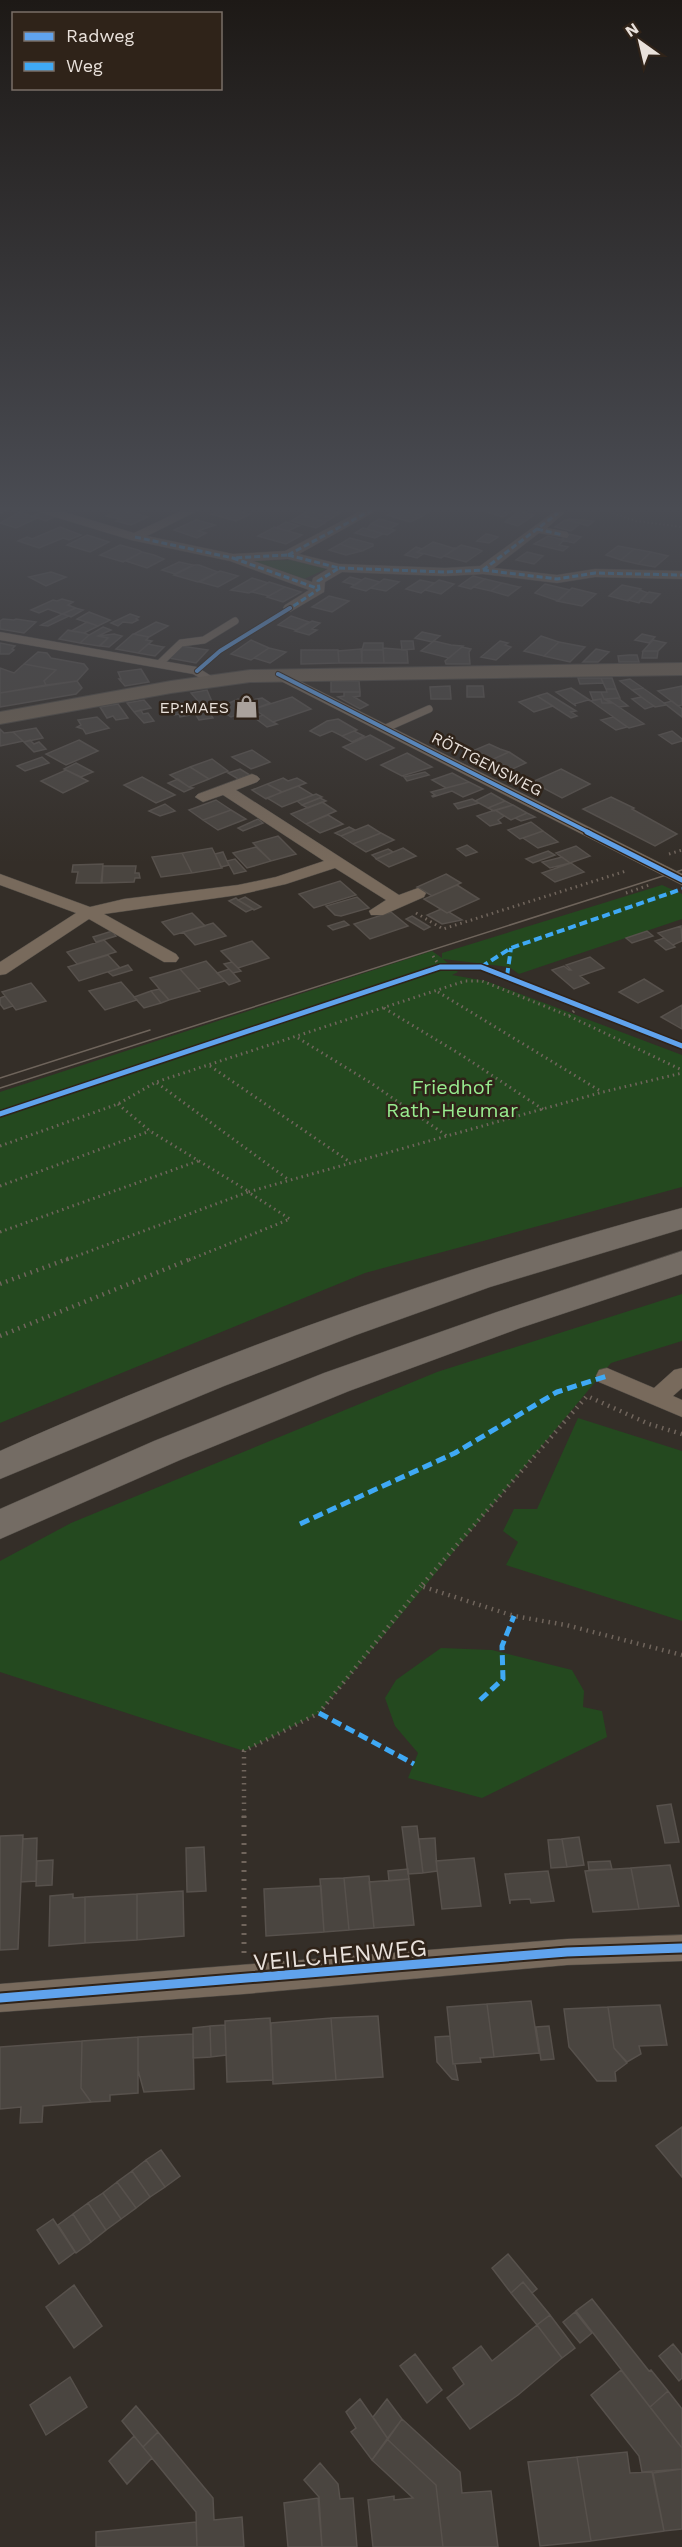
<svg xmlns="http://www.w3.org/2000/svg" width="682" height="2547" font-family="'Work Sans',sans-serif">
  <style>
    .green { fill: #24491f }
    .building { fill: #4a4540; stroke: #57514c; stroke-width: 1.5 }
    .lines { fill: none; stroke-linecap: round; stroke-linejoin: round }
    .service-casing { stroke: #504b45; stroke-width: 8 }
    .minor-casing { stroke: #504b45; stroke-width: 1 }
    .secondary-casing { stroke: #504b45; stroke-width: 2 }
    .motorway-casing { stroke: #504b45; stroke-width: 1 }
    .path-far3 { stroke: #70655c; stroke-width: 2; stroke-dasharray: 1 3; stroke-linecap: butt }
    .path-far2 { stroke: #70655c; stroke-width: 3; stroke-dasharray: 1.5 4; stroke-linecap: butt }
    .path-far1 { stroke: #70655c; stroke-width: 4.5; stroke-dasharray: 1.5 5; stroke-linecap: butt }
    .path { stroke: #70655c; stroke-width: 5; stroke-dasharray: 2 7; stroke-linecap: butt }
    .service { stroke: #786a5c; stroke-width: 7 }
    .minor { fill: #786a5c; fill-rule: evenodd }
    .secondary { fill: #706354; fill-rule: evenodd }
    .motorway { fill: #746c64; fill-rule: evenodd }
    .tram { stroke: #6e645b; stroke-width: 1.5 }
    .quiet-far2 { stroke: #3fa9f5; stroke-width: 3; stroke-dasharray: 6 3; stroke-linecap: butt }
    .quiet-far1 { stroke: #3fa9f5; stroke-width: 4; stroke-dasharray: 8 4; stroke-linecap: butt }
    .quiet { stroke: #3fa9f5; stroke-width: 5; stroke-dasharray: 10 5; stroke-linecap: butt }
    .cycleway-far2-casing { stroke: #2f2319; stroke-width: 6 }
    .cycleway-far1-casing { stroke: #2f2319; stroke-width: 8 }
    .cycleway-casing { stroke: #2f2319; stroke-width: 13 }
    .cycleway-far2 { stroke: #60a3ed; stroke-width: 4 }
    .cycleway-far1 { stroke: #60a3ed; stroke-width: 5 }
    .cycleway { stroke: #60a3ed; stroke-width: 9 }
    .labels { text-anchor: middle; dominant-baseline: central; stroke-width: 5; stroke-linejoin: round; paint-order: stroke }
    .far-poi-label { font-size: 16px; fill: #e9e1db; stroke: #2f2319; text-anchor: end }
    .far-street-label { font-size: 16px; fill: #e9e1db; stroke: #2f2319 }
    .park-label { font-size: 20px; fill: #98ec8f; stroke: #2f2319 }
    .near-street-label { font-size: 24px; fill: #e9e1db; stroke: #2f2319 }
  </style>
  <rect width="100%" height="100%" fill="#342e28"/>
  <!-- green -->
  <path class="green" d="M293 560 326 569 304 579 253 563V561Z
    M662 885 682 894V919L519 974 509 967 443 959 458 972 452 975 486 981 682 1055V1187L365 1273 0 1423V1092L432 951 442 958V953Z
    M682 1294V1341L611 1363 319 1713 244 1751 0 1672V1561L71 1523 437 1372Z
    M578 1418 682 1451V1621L506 1565 518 1542 503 1531 514 1509H537Z
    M441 1648 492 1650 572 1670 584 1691 583 1707 602 1711 607 1737 482 1798 408 1778 418 1753 395 1726 385 1698 396 1680Z"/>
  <!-- building -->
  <path class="building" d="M225 507 245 513 250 514 236 521 211 514Z
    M317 507 340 513 332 518 309 511Z
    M401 507H421L431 510 423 516 397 509Z
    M485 507H507L501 511 509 513 503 517 480 510Z
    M124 508 133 510 127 513H134L148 517 131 525 116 521 120 519 106 516Z
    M397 509 423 516 410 522 387 515Z
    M309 511 332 518 325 522 301 515Z
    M519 511 534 515 518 526 505 522Z
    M20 512 37 518 16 528 0 523Z
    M40 513 54 517 46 521 32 516Z
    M301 515 325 522V523L316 528 291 521Z
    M379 519 387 521 398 524 390 529 371 524Z
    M569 519 580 520 594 521 588 526 567 520Z
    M196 520H197L215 525 198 531 206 533 197 538 174 530Z
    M565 520H567L581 523 571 531 555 527Z
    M286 522 299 526 288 531 276 528Z
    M371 524 374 525 395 530 387 535 367 529Z
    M60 527 81 535 69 540 63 538 39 548 18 541 27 537 32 539Z
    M273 528 274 527 302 535 286 544 258 536Z
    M363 528 367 529 383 534 375 538 355 533Z
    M486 534H487L498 537 489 543 477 541Z
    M569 534 581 537 574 543 561 540Z
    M87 535 109 542 90 552 67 545Z
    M548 536 564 540 559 545 568 547 563 551 534 544Z
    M350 538 373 544V546L362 551 340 544Z
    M433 542 453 548H457L441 558 417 552Z
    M340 544 362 551 346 555 329 550Z
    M120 545 138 550 142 552 123 562 100 555Z
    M461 545 477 549 482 551 466 562 444 556Z
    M618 546 634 549 621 560 606 555Z
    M416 547 422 549 417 552 423 554 417 558 405 555Z
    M634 549 651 552 638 564 621 560Z
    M142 552 154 555 164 559 147 568 126 561Z
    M527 552 543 556 534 564 516 560Z
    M651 552 668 556 655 567 638 564Z
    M179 562 193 565 175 574 162 570Z
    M194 565H199L218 572 198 582 174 575Z
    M220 571 238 576 218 587 200 582Z
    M51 572 66 577 46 586 29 577Z
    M473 576 485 579 471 589 459 586Z
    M350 577 362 580 355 585 343 582Z
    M252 578 268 583 249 593 231 590Z
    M365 578 380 582 366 591 351 587Z
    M384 579 399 582 386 591 371 588Z
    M485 579 502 583 491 591 473 587Z
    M420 580 434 583 421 593 406 589Z
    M439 580 454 584 441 594 425 590Z
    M269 582 285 587 269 596 252 592Z
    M502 583 519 587H520L508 596 491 591Z
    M545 584 570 590 558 601 535 593Z
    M622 585 641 589 628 601 609 596Z
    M285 587 301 592 283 602 267 597Z
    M572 588 596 594 582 606 557 601Z
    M640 590 648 593 639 603 628 600Z
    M649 592 660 594 651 603 640 601Z
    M329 596 349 601 332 612 312 607Z
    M62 599 73 602 68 605 76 608 62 614 48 609 39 613 31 610 53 600 57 601Z
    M75 608 83 610 71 617 63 614Z
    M89 612 110 620 98 626 77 619Z
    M62 614 69 616 48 626 41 625Z
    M130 614 139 617 136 619 138 620 132 623 123 622 118 626 111 623Z
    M291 616 309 622 296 630 278 625Z
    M3 619 14 620 16 619 36 622 24 633 0 629V621Z
    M312 621 320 623 312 629 317 630 309 635 295 631Z
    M87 622 98 626 84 633 71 631Z
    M156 622 168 626 149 637 134 634Z
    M103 627 111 630 98 636 108 638 99 646 80 643 89 635Z
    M68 630 84 633 89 635 80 643 59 639Z
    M422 632 440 636 432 642 415 638Z
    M114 634 122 636 109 647 100 646 108 638 98 636Z
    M133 634 149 637 146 640 152 641 138 653 116 649Z
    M642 634 655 637 649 643 635 640Z
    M541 636 559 642 544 656 524 651Z
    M251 640 269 648 251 660 231 654Z
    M653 640 666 643 658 651H643Z
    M401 641H413L414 649 402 650Z
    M434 641 451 645 463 646 449 658 421 651Z
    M500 641 508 643 505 645 511 647 496 660 481 657Z
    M559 642 585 647 570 662 544 656Z
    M0 643 15 646 12 649 14 650 9 654H0Z
    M364 643H383V650H362Z
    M148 644 163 647H164L155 656 138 653Z
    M181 646 208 650 196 663 169 658Z
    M462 647 471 649 469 652 470 664H446L445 661Z
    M269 648 286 652 270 663 254 658Z
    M383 648 407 650 408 663H384Z
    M361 649 362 663H339L338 651Z
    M596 649 609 652 598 662H583Z
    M301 650H338L339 663 301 664Z
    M362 650H383L384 663H362Z
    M643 651H658L657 658H642Z
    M38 652 47 653 51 658 84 664 88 669 77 681 46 685 44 681 56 670 24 664Z
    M629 655H637L639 662H619L618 656Z
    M24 664 56 670 44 681 46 685 0 693V668L14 673Z
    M141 669 149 682 125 686 119 679H121L118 672Z
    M578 678H601L603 683 580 684Z
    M601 678H612L616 689H606Z
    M630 679 643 688 632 690 620 681Z
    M77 681 82 688 76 694 0 707V693Z
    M331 681H359L360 692H331Z
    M450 686 451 699H431L430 687Z
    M467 686H483L484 697H467Z
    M682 686V705L678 706 658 691Z
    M571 688 591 701 588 700 574 704 576 706 556 692Z
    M643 688 664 703 666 705 655 707 632 690Z
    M606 689H616L620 698 604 699 601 692H607Z
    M207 690 213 704 203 707 191 693Z
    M344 692H360V696L354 697 368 705 360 709 338 697 344 696Z
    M590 692H601L604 699 611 703H602L601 699 593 700Z
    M547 693 576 711 571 712 577 716 571 718 537 696Z
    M537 696 553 706 534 712 519 702Z
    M292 697 311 709 273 722 254 709Z
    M641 697 654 706 645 709 632 699Z
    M262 698 270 703 254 709 242 702Z
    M618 698 628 706 619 707 607 699Z
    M238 699 249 706 237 710 242 713 231 717 218 708Z
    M601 699 602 703H611L607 699 644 724 629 728 591 701Z
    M144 700 151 708 134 712 127 703Z
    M672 701 682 709V717L664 703Z
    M188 702 194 712H190L191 715 180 717 179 714 174 715 168 705Z
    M197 702 207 709 213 718 199 720 189 704Z
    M118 704 128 718 116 720 113 716 107 718 100 707Z
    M141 710 143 714 148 713 154 721 144 723 134 712Z
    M263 715 273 722 277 724 267 727 255 718Z
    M97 717 109 728 86 734 83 729 77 727 81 725 78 720Z
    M613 717 627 727 616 730 601 720Z
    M338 719 357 730 342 736 332 731 320 736 310 731 327 721Z
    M36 728 43 738 24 742 13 732Z
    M0 729 4 733 13 732 23 741 0 746Z
    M354 731 364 736 352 742 342 736Z
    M672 731 682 739V741L672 744 659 735Z
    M370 735 394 748 366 760 343 747Z
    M30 740 34 744 39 742 46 749 34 752 24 742Z
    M79 740 98 751 66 765 46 754Z
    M489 744 500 749 509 752 489 761 470 752Z
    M252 750 270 762 251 769 232 757Z
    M509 752 526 763 508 771 489 761Z
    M407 753 432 767 402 776 381 765Z
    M42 757 49 763 25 771 17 766Z
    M212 759 228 771 209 779 190 767Z
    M76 763 93 772 81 777 64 769Z
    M190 767 209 779 189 787 170 775Z
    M240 769 250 775 238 779 228 773Z
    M561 769 590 784 562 798 532 782Z
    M66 770 88 781 63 793 41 781Z
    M425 772 429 775 407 781 404 777Z
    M452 773 469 782 446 788 432 780Z
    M142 777 175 795 156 803 124 785Z
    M283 778 288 781 297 778 306 783 282 792 267 784Z
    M178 779 189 787 193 788 184 792 168 783Z
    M469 782 483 789 463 797 452 791 433 797 432 796 435 795 431 792Z
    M267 784 282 792 266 799 252 790Z
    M298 786 313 795 282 807 267 798Z
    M491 793 505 801 488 808 475 801Z
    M316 794 322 797 302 805 297 801Z
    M611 797 634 808 632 809 677 834 655 846 583 809Z
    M320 798 326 801 308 808 302 805Z
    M472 799 479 803 458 809 454 804Z
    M216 800 231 810 203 820 189 810Z
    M505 801 513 805 494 811 488 808Z
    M322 802 336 811 306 824 291 814Z
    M165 804 175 811 160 816 149 811Z
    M513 805 527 813 511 820 495 810Z
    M231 810 246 819 218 830 203 820Z
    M495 810 504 816 498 820 501 823 490 826 477 816Z
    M527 813 535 817 521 821 515 818Z
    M328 815 343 824 320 833 306 824Z
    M258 819 263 823 243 831 238 828Z
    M531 822 543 831 520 839 508 830Z
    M368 825 381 833 353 844 341 836Z
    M349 827 355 830 341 836 335 833Z
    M543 831 558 842 538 848 523 838Z
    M381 833 394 840 366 852 353 844Z
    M278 836 296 854 271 861 253 843Z
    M467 845 477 852 466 856 457 849Z
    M576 846 590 856 570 863 556 853Z
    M256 847 271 861 247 868 233 853Z
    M212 848 222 868 192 873 182 853Z
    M403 848 416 856 389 867 376 859Z
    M388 849 393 852 377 859 372 855Z
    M548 851 555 855 533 863 526 859Z
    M223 852 227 861 229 865 221 867 215 854Z
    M182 853 192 873 161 877 152 857Z
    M562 857 570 863 550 868 542 862Z
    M235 859 246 871 234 874 227 861Z
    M571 863 584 872 555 882 542 873Z
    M103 864 101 883H76L78 872H72L73 865Z
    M103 866H136L135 873H139L140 878H135L134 882 102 883Z
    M446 874 461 883 432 896 417 887Z
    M340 881 356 895 314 908 299 894Z
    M457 885 479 899 447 913 424 899Z
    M245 897 261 907 254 910 238 900Z
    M357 897 369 908 341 916 335 915 326 906Z
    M236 898 238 900 253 909 246 912 229 901Z
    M441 909 447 913 449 912 462 920 442 924 427 915Z
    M391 912 408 926 370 939 354 924Z
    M192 913 205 926 174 935 162 922Z
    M412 916 430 927 424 930 406 919Z
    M344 921 349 925 333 930 328 926Z
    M213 923 226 936 195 945 183 932Z
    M681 926 682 941 673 945 658 933Z
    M112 931 116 936 96 942 93 937Z
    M647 931 653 936 632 943 626 938Z
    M664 938 673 945 675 947 666 950 655 941Z
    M104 940 116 952 77 964 67 952Z
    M252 941 269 958 238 968 221 951Z
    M108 955 120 968 79 981 68 967Z
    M590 957 604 968 580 976 589 983 574 989 552 970 564 966 569 970H571L566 965Z
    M206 961 225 981 198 989 180 969Z
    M232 962 241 971 233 973 224 964Z
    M128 965 132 970 113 976 108 972Z
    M180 969 200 991 169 1000 150 978Z
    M229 969 233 973 240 981 229 985 217 973Z
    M644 979 663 991 638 1003 619 992Z
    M121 982 137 1000 105 1010 89 991Z
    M31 983 46 1001 16 1010 2 992Z
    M159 989 169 1000 161 1003 151 991Z
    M151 991 161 1003 144 1008 134 997Z
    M5 996 13 1006 4 1009 0 1004V998Z
    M682 1005V1029L661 1017Z
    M671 1804 679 1842 665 1843 657 1806Z
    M417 1826 423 1873 408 1874 402 1827Z
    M23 1835 18 1949 0 1950V1836Z
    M579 1837 584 1865 567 1867 562 1839Z
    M37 1838 36 1881 21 1882 23 1839Z
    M435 1838 437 1871 423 1873 419 1839Z
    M562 1839 567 1867 551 1868 548 1840Z
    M204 1847 206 1891 187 1892 186 1848Z
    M474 1858 481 1906 442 1909 436 1861Z
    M53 1860 52 1885 36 1886 37 1861Z
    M610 1861 612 1869 589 1870 588 1862Z
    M670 1865 679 1906 639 1909 631 1868Z
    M631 1868 639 1909 593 1912 585 1871Z
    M408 1869 409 1879 389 1881 388 1871Z
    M548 1871 554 1901 531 1903 530 1899 510 1900V1904L505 1874Z
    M369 1876 374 1928 349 1930 344 1878Z
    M344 1878 349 1930 324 1932 320 1879Z
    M409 1879 414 1925 374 1928 369 1882Z
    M321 1886 324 1932 266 1936 264 1889Z
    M183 1891 184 1936 137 1940V1894Z
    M73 1894V1898L85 1897V1943L49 1946 50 1896Z
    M137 1894V1940L85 1943V1897Z
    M531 2001 539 2053 494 2057 487 2004Z
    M487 2004 494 2057 480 2058 481 2062 453 2064 447 2007Z
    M660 2005 667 2045 639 2046 641 2054 627 2062 614 2048 608 2007Z
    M608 2007 614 2048 627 2063 615 2072 616 2081H597L569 2047 564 2009Z
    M378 2016 383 2077 336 2080 331 2018Z
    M270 2018 273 2080 227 2082 225 2021Z
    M331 2018 336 2080 273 2084 271 2023Z
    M225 2025 226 2055 211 2057 210 2026Z
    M210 2026 211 2057 193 2058V2028Z
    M549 2026 554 2059 541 2060 536 2027Z
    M193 2034 194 2089 144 2092 138 2070V2037Z
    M450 2036 453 2064H455L458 2080 452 2079 437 2062 435 2037Z
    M138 2037V2093L110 2095V2101L91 2102 81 2088 82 2041Z
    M82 2041 81 2088 91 2102 43 2106 42 2122 20 2123 21 2107 0 2109V2047Z
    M682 2127V2177L656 2146Z
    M161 2150 180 2176 165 2187 146 2160Z
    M146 2160 165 2187 150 2197 132 2171Z
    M132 2171 150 2197 136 2208 117 2182Z
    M117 2182 136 2208 121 2219 103 2193Z
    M103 2193 121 2219 106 2230 88 2203Z
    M88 2203 106 2230 91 2242 73 2214Z
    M73 2214 91 2242 76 2253 58 2225Z
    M53 2219 75 2252 59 2264 37 2230Z
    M508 2254 537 2289 532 2293 523 2282 511 2293 492 2268Z
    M523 2282 550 2315 537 2325 511 2293Z
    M74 2285 102 2326 74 2348 46 2307Z
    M592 2299 649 2371 651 2370 668 2391 650 2407 576 2311Z
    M575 2312 592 2333 580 2343 563 2322Z
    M550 2315 575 2348 562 2358 537 2325Z
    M537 2325 562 2358 518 2395 470 2429 447 2398 464 2384 453 2368 481 2346 492 2361Z
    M673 2344 682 2355V2378L679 2381 659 2356Z
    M415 2354 442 2390 427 2403 400 2366Z
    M621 2370 682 2448V2469L642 2472 639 2456 591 2395Z
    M70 2377 87 2407 46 2435 30 2405Z
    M668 2391 682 2409V2448L650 2407Z
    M360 2399 388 2439 372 2460 351 2432 356 2428 346 2412Z
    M387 2399 402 2419 388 2439 373 2417Z
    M136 2406 158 2432 143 2447 122 2421Z
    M402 2419 460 2472 462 2493 491 2491 498 2547H443L436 2485 387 2439Z
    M158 2432 213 2498 214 2520 242 2517 244 2547H197L196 2512 143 2447Z
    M134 2436 152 2458 127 2484 109 2461Z
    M387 2439 436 2485 443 2547H373L368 2500 394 2496V2500L413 2498 372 2460Z
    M627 2452 630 2473 652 2472 664 2531 591 2541 577 2457Z
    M577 2457 591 2541 540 2546 528 2462Z
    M320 2463 338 2484 340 2499 353 2498 357 2547H322L319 2497 304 2480Z
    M682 2469V2529L664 2531 653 2473Z
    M318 2498 322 2547H288L284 2503Z
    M196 2522 197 2547H96V2532Z"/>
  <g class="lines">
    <defs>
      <path id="service" d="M159 664 181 643 204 640 235 621
        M386 728 429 709"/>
      <path id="minor" d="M0 507H12L0 514Z
        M30 507H48L134 533 189 507H205L147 536 233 554 285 551 368 507H383L299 554 339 564 445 568 480 566 558 509 564 513 547 528 567 532 569 535 567 538 539 533 494 568 557 575 595 569 682 571V579L595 577 557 583 483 574 445 576 342 572 325 582 324 592 290 612 283 608 285 605 309 590 230 561 131 540 32 510ZM288 559 328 569 313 578 312 582 253 561Z
        M0 632 197 667 219 681 212 685 193 674 0 640Z
        M278 670 682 874V885L273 677 271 674Z
        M252 774 257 776 260 779 257 782 236 790 399 895 418 888 426 893 424 897 383 915H371L369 911 386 900 335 868 286 884 238 895 104 914 176 954 179 958 176 962H164L89 919 6 974 0 975V962L76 913 0 885V874L90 907 124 899 238 885 276 877 324 861 223 795 203 802 195 797 198 794Z
        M607 1368 654 1388 674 1370 682 1368V1388L673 1396 682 1400V1417L599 1382 596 1376 599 1370Z
        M682 1935V1961L567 1965 244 1994 0 2012V1984L567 1939Z"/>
      <path id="secondary" d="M682 663V675L250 682 171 693 0 724V712L171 681 250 670Z"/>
      <path id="motorway" d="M682 1208V1229L490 1287 356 1335 224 1386 0 1479V1451C220 1352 449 1270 682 1208Z
        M682 1251V1274L520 1328 349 1391 180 1460 0 1539V1509L154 1441 324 1373 497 1312Z"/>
    </defs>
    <!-- service casing -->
    <use href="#service" class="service-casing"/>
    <!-- minor casing -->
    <use href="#minor" class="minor-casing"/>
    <!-- secondary casing -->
    <use href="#secondary" class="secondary-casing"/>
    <!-- motorway casing -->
    <use href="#motorway" class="motorway-casing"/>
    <!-- path-far3 -->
    <path class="path-far3" d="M594 507 636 521 682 527"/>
    <!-- path-far2 -->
    <path class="path-far2" d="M669 854 682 850
      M626 893 652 884
      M416 913 443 929 626 871
      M433 956 440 967
      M438 992 602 1092
      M384 1008 463 1056 544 1110
      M569 1016 581 1004
      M298 1038 371 1083 447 1136
      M210 1066 350 1162
      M157 1083 289 1180
      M118 1104 150 1131 248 1191
      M0 1146 118 1104 156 1082 465 981H482L569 1016 682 1070
      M0 1186 150 1131
      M0 1232 198 1161
      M66 1260 248 1192
      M189 1260 290 1219 248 1192 603 1092 682 1073"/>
    <!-- path-far1 -->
    <path class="path-far1" d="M0 1284 70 1258
      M0 1336 193 1258
      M682 1434 649 1424 587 1396 421 1586 514 1616 566 1625 682 1655
      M244 1817V1751L319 1713 421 1586"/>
    <!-- path -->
    <path class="path" d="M244 1816V1953"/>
    <!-- service -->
    <use href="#service" class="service"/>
    <!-- minor -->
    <use href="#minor" class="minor"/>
    <!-- secondary -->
    <use href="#secondary" class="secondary"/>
    <!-- motorway -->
    <use href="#motorway" class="motorway"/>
    <!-- tram -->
    <path class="tram" d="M0 1078 150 1030
      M0 1088 682 870"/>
    <!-- quiet-far2 -->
    <path class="quiet-far2" d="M537 529 563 535
      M135 537 233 558
      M288 555 339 568 318 581 319 589 233 558Z
      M288 555 377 507
      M339 568 445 572 483 570 558 513
      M483 570 557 579 595 573 682 575
      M286 611 319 589"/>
    <!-- quiet-far1 -->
    <path class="quiet-far1" d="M481 967 511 948 682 889
      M507 976 511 948"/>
    <!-- quiet -->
    <path class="quiet" d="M300 1524 455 1453 557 1392 607 1376
      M480 1700 503 1679 502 1646 514 1616
      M319 1713 414 1764"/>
    <defs>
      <path id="cycleway-far2" d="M197 671 220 651 290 608
        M278 674 590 833"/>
      <path id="cycleway-far1" d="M587 832 682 880
        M0 1114 440 967H481L682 1046"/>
      <path id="cycleway" d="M0 1998 567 1952 682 1948"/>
    </defs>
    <!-- cycleway-far2 casing -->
    <use href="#cycleway-far2" class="cycleway-far2-casing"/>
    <!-- cycleway-far1 casing -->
    <use href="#cycleway-far1" class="cycleway-far1-casing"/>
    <!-- cycleway casing -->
    <use href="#cycleway" class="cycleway-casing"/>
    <!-- cycleway-far2 -->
    <use href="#cycleway-far2" class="cycleway-far2"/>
    <!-- cycleway-far1 -->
    <use href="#cycleway-far1" class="cycleway-far1"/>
    <!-- cycleway -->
    <use href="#cycleway" class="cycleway"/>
  </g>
  <!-- sky -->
  <linearGradient id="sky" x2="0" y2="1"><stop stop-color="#1d1916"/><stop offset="0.59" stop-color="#4a4c53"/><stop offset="1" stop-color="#4a4c53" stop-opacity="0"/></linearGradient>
  <rect width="682" height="863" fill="url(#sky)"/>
  <!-- icons -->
  <defs>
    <symbol id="shop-bare" viewBox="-9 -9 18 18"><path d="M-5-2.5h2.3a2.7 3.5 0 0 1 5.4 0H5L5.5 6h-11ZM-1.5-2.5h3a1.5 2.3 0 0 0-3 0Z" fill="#aaa29c" stroke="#2f2319" stroke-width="2.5" paint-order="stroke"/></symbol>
  </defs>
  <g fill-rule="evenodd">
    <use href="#shop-bare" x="230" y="690" width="33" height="33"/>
  </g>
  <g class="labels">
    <!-- far-poi labels -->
    <g class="far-poi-label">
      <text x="229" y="707">EP:MAES</text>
    </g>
    <!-- far-street labels -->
    <g class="far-street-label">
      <text transform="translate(487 764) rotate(27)">RÖTTGENSWEG</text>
    </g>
    <!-- park labels -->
    <g class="park-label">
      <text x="452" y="1087">Friedhof<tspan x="452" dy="23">Rath-Heumar</tspan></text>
    </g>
    <!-- near-street labels -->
    <g class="near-street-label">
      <text transform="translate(340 1955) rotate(-5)">VEILCHENWEG</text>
    </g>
  </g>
  <!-- legend -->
  <rect x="12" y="12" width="210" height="78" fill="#2f2319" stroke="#796f67" stroke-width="1.5"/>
  <rect x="24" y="32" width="30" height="9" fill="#60a3ed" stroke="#796f67" stroke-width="1.5"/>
  <text x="66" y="42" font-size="18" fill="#e9e1db">Radweg</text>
  <rect x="24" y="62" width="30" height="9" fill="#3fa9f5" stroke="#796f67" stroke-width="1.5"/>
  <text x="66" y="72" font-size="18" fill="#e9e1db">Weg</text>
  <!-- north arrow -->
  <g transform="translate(640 42) rotate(326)" stroke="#2f2319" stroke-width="4.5" paint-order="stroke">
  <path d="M0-4.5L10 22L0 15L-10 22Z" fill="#e9e1db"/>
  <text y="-9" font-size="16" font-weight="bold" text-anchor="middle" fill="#e9e1db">N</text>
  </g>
</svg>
